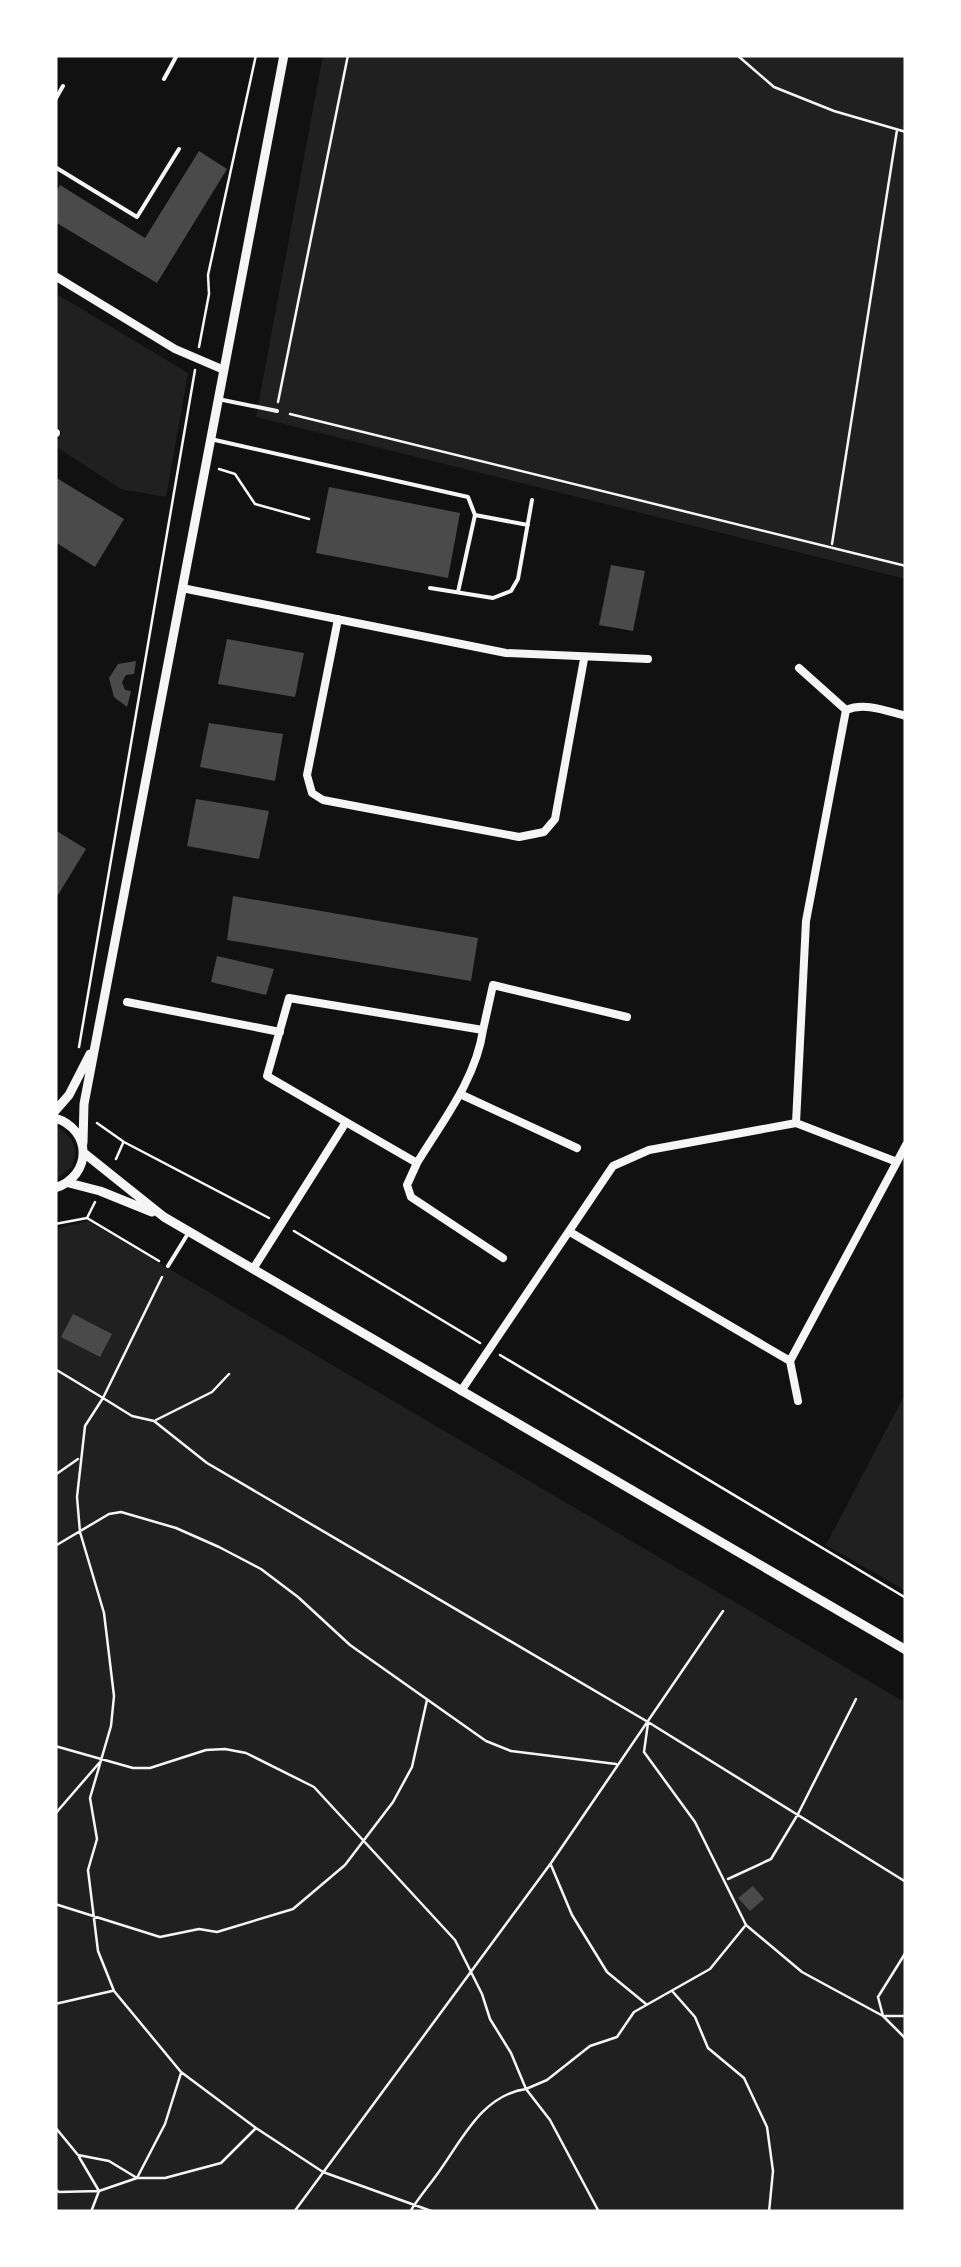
<svg xmlns="http://www.w3.org/2000/svg" width="961" height="2267" font-family="Commissioner,sans-serif">
  <style>
    .green { fill: #202020 }
    .building { fill: #4a4a4a }
    .lines { fill: none; stroke-linecap: round; stroke-linejoin: round }
    .path { stroke: #f5f5f5; stroke-width: 2.5 }
    .service { stroke: #f5f5f5; stroke-width: 4 }
    .minor { stroke: #f5f5f5; stroke-width: 8 }
    .tertiary { stroke: #f5f5f5; stroke-width: 9 }
  </style>
  <rect width="100%" height="100%" fill="#111"/>
  <!-- green -->
  <path class="green" d="M323 55H906V579L256 417Z
    M55 293 188 373 166 497 121 489 55 446 62 432 55 427Z
    M55 1127C73 1134 79 1149 72 1167L55 1180Z
    M88 1221 906 1703V2212H55V1229Z
    M906 1392V1591L826 1545Z"/>
  <!-- building -->
  <path class="building" d="M199 151 227 169 157 283 55 222V194L60 185 145 238Z
    M55 477 124 519 95 567 55 542Z
    M329 487 460 513 448 578 316 553Z
    M611 565 645 571 633 631 599 625Z
    M227 639 304 653 295 697 218 684Z
    M136 661 134 674 126 675 122 682 125 690 131 691 127 707 114 697 109 678 118 664Z
    M209 723 283 734 275 781 200 767Z
    M196 799 269 811 259 859 187 846Z
    M55 830 86 849 58 895 55 893Z
    M233 896 478 938 471 981 227 940Z
    M217 956 274 969 266 995 211 982Z
    M73 1314 112 1334 100 1357 61 1337Z
    M753 1886 764 1899 750 1911 738 1898Z"/>
  <g class="lines">
    <!-- path -->
    <path class="path" d="M737 55 774 87 834 111 906 132
      M199 347 209 294 208 275 256 55
      M278 402 348 55
      M290 414 906 566
      M219 469 235 474 255 504 309 519
      M832 544 897 130
      M79 1047 195 370
      M97 1123 124 1142 269 1218
      M116 1159 123 1143
      M87 1218 159 1261
      M55 1224 87 1218 95 1202
      M294 1231 480 1343
      M162 1277 103 1398 132 1416 154 1421 207 1463 648 1722 906 1882
      M500 1355 906 1598
      M55 1369 103 1398 85 1426 77 1497 80 1532 104 1613 114 1696 111 1726 90 1798 97 1839 88 1870 98 1951 114 1991 181 2072 256 2128 323 2172 434 2212
      M156 1420 212 1392 229 1374
      M55 1475 78 1459
      M55 1546 109 1514 121 1512 176 1528 219 1547 261 1569 298 1597 350 1645 486 1741 511 1751 616 1764
      M648 1723 644 1752 695 1822 746 1925 802 1972 883 2016 906 2039
      M55 1746 133 1768H150L206 1750 225 1749 246 1753 314 1787 455 1940 482 1994 490 2019 511 2053 526 2089C482 2095 462 2140 438 2173 429 2186 418 2198 410 2212
      M55 1814 100 1762
      M551 1865 572 1915 607 1972 646 2004
      M728 1879 771 1859 798 1814 856 1699
      M55 1904 160 1937 199 1929 217 1932 293 1909 345 1865 393 1802 412 1767 427 1700
      M906 1952 878 1997 883 2016H906
      M673 1992 695 2017 708 2048 744 2078 767 2127 773 2171 769 2212
      M55 2004 112 1991
      M55 2127 78 2155 109 2161 137 2178H165L221 2163 255 2129
      M55 2189 59 2192 99 2191 79 2157
      M91 2212 99 2191 137 2178 165 2124 181 2073
      M294 2212 551 1863 723 1611
      M599 2212 550 2120 526 2089 547 2080 590 2046 617 2037 634 2012 710 1969 745 1926"/>
    <!-- service -->
    <path class="service" d="M164 79 177 55
      M55 100 63 86
      M55 167 137 217 179 149
      M218 399 277 411
      M215 440 468 497 475 515 528 525
      M430 588 493 598 511 591 518 579 532 500
      M458 592 475 515
      M168 1266 189 1232"/>
    <!-- minor -->
    <path class="minor" d="M55 276 175 349 224 370
      M55 433H56
      M182 588 506 653 648 659
      M338 619 307 775 312 793 323 800 519 837 544 832 555 819 584 659
      M799 668 846 710
      M127 1002 280 1032
      M483 1030 493 985 627 1017
      M460 1094 577 1148
      M796 1123 897 1162
      M417 1163 407 1185 411 1197 503 1258
      M570 1232 790 1361 906 1145
      M253 1269 346 1122 267 1076 289 998 483 1030C476 1079 442 1122 417 1163L346 1122
      M790 1361 798 1401
      M461 1391 613 1166 649 1150 796 1123 806 921 846 710C865 702 886 711 906 716"/>
    <!-- tertiary -->
    <path class="tertiary" d="M55 1111 69 1095 90 1054
      M55 1118C93 1130 92 1176 55 1188
      M83 1143 84 1104 284 55
      M84 1153 164 1217 906 1650
      M69 1183 100 1191 152 1212"/>
  </g>
  <!-- border -->
  <rect width="961" height="2267" fill="none" stroke="#ffffff" stroke-width="115"/>
</svg>
